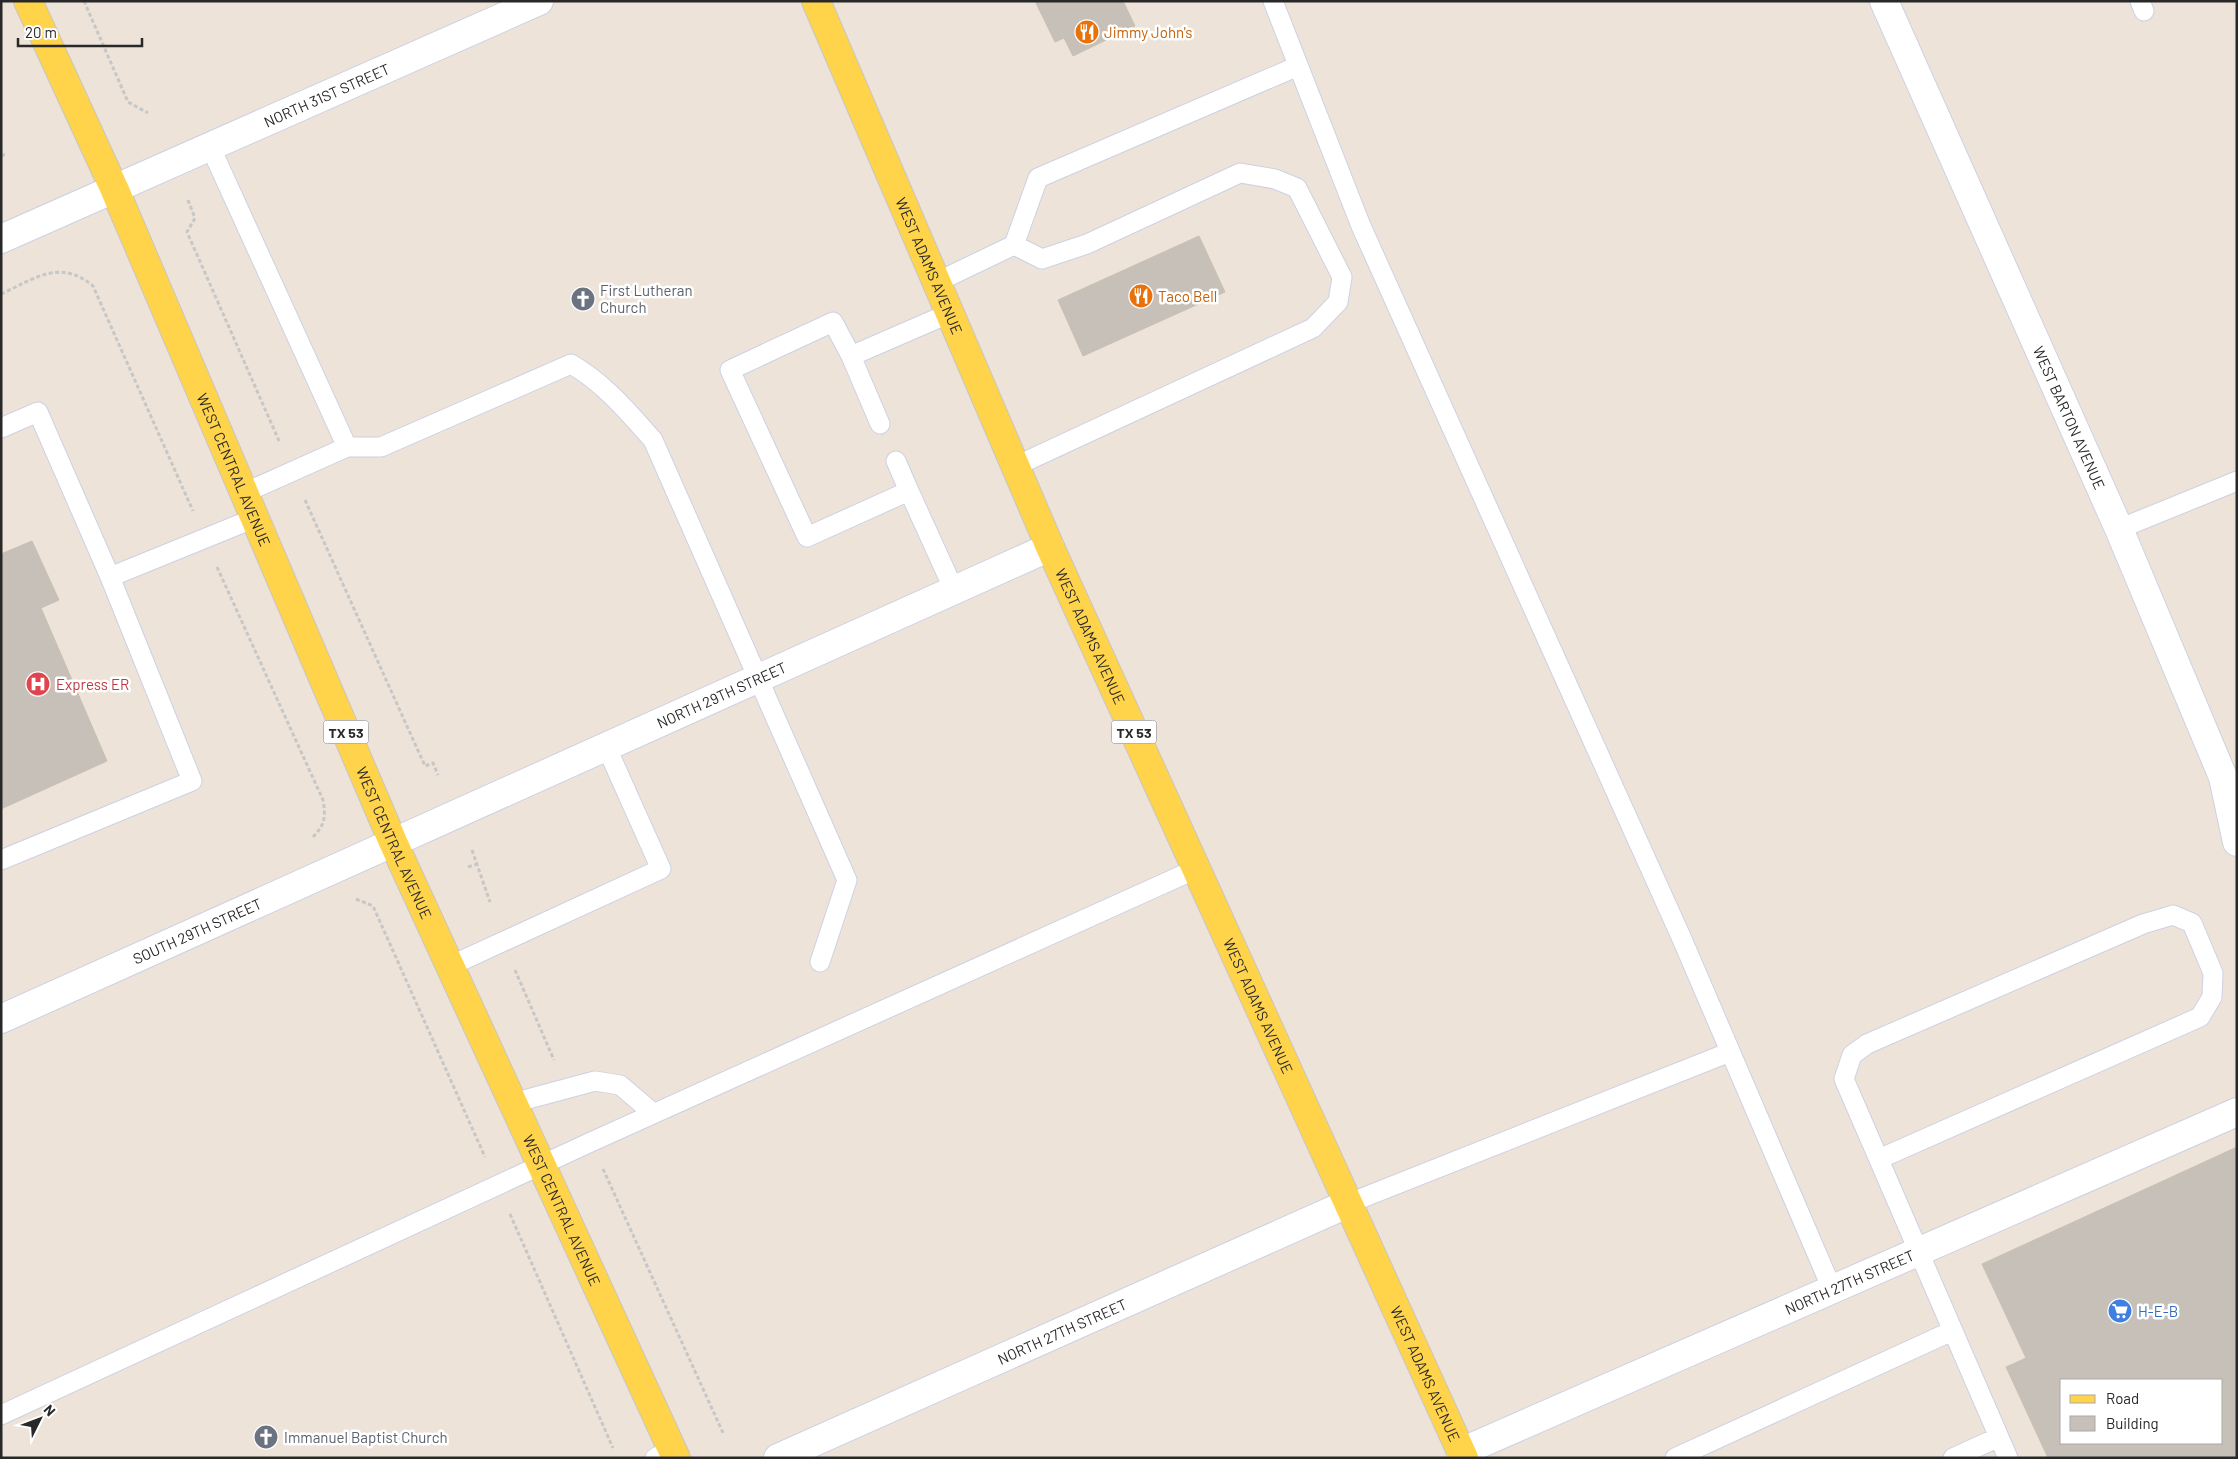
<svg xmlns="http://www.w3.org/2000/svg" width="2238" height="1459" font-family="Barlow,sans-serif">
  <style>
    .building { fill: #c7c0b8; stroke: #c8c0b1; fill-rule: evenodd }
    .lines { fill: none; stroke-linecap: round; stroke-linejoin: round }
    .lane-casing { stroke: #cdd1e3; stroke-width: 21 }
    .street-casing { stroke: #cdd1e3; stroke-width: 30 }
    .secondary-casing { stroke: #cdd1e3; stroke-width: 30 }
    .primary-casing { stroke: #c7c7c7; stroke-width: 30 }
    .path { stroke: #c7c7c7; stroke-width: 3; stroke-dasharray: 4 2.5; stroke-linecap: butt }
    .lane { stroke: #fff; stroke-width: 19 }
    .street { stroke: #fff; stroke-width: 28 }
    .secondary { stroke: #fff; stroke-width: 28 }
    .primary { stroke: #ffd34a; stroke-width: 28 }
    .labels { text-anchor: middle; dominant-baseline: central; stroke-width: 5; stroke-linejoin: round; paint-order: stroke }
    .shield { fill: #fff; stroke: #686868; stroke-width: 1 }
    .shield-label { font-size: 14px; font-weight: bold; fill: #282828 }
    .food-label { font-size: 15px; fill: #c56008; stroke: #fff; text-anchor: start }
    .street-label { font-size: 15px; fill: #282828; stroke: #fff }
    .worship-label { font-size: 15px; fill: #5b616d; stroke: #fff; text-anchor: start }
    .health-label { font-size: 15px; fill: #be3a42; stroke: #fff; text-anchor: start }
    .shop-label { font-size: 15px; fill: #366cbe; stroke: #fff; text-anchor: start }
  </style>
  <rect width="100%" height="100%" fill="#ede3d8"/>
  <!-- building -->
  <path class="building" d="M1035 1H1123L1135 26 1073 56 1064 38 1055 42Z
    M1199 236 1225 292 1083 356 1058 300Z
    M32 541 59 600 41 608 107 761 1 809V554Z
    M2237 1147V1458H2048L2006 1367 2026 1358 1982 1264ZM2062 1380H2222V1443H2062Z"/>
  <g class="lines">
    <defs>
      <path id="lane" d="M1273 1 1361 226 1682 939 1832 1289
        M2140 1 2144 11
        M210 146 347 447
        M1014 245 1038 178 1298 66
        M937 282 1014 245 1042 259 1087 244 1240 173 1275 179 1297 188 1342 277 1338 302 1313 328 1016 466
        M950 313 851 356 833 322 730 370 807 537 909 491 954 590
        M851 356 880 424
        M1 428 38 412 110 577 255 518
        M896 461 909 491
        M244 493 347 447H381L571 364C604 383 628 412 653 440L847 880 820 962
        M2119 529 2237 481
        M1 860 192 781 110 577
        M450 966 661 869 606 746
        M513 1103 595 1081 620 1085 653 1113
        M1879 1159 2200 1017 2212 997 2213 973 2192 923 2173 915 2143 924 1867 1044 1852 1055 1844 1079 2008 1458
        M1347 1204 1730 1052
        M1 1415 591 1142 1196 869
        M655 1458 672 1449
        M1675 1458 1952 1331
        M1953 1458 1999 1437"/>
      <g id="street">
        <path id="s1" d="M1884 1 2119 529 2223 777 2237 842"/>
        <path id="s2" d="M1 1019 1050 547"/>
        <path id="s3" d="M1461 1452 2237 1112"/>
        <path id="s4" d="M778 1458 1347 1204"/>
      </g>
      <g id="secondary">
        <path id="s5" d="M1 239 539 1"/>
      </g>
      <g id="primary">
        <path id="s6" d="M28 1 114 188 393 842 676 1458"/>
        <path id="s7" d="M816 1 1050 547 1464 1458"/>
      </g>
    </defs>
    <!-- lane casing -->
    <use href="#lane" class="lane-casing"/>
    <!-- street casing -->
    <use href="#street" class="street-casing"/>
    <!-- secondary casing -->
    <use href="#secondary" class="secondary-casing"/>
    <!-- primary casing -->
    <use href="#primary" class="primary-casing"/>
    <!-- path -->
    <path class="path" d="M84 1 128 102 148 113
      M1 155H7
      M188 200 195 218 187 232 280 443
      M1 294C34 279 60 258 93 286L193 511
      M305 500 425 766 433 763 438 775
      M217 567 323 800C326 818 325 825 312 838
      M472 850 490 902
      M468 867 477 864
      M356 899 373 906 485 1157
      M515 970 554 1060
      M603 1169 724 1435
      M510 1214 613 1448"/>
    <!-- lane -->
    <use href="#lane" class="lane"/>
    <!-- street -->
    <use href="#street" class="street"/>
    <!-- secondary -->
    <use href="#secondary" class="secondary"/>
    <!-- primary -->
    <use href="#primary" class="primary"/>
  </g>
  <!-- icons -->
  <defs>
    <symbol id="restaurant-disc" viewBox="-11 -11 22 22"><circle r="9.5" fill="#e8710a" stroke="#fff"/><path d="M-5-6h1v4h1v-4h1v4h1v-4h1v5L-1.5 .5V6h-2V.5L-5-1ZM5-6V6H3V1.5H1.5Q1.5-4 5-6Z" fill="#fff"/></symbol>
    <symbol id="church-disc" viewBox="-11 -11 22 22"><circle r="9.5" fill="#6b7280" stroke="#fff"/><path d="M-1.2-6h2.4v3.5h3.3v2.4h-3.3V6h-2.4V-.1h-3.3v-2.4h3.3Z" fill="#fff"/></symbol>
    <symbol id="hospital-disc" viewBox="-11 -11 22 22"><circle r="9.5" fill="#e0444e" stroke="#fff"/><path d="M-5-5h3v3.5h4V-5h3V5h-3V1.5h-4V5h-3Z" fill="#fff"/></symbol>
    <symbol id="supermarket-disc" viewBox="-11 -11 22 22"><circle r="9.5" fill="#3f7fe0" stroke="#fff"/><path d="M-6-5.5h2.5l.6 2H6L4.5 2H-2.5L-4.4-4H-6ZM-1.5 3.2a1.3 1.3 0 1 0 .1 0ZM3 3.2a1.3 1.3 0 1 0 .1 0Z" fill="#fff"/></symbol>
  </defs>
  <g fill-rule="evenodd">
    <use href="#restaurant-disc" x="1073" y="18" width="28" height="28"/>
    <use href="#restaurant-disc" x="1127" y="282" width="28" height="28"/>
    <use href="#church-disc" x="569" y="285" width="28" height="28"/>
    <use href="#hospital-disc" x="24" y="670" width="28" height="28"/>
    <use href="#supermarket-disc" x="2106" y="1297" width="28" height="28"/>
    <use href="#church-disc" x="252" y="1423" width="28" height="28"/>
  </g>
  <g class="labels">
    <!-- shield labels -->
    <g class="shield">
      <rect x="323.5" y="720.5" width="45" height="23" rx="4"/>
      <rect x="1111.5" y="720.5" width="45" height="23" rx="4"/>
    </g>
    <g class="shield-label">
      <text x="346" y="732">TX 53</text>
      <text x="1134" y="732">TX 53</text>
    </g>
    <!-- food labels -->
    <g class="food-label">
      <text x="1104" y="32">Jimmy John's</text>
      <text x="1158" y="296">Taco Bell</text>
    </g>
    <!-- street labels -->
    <g class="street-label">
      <text stroke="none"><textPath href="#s5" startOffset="356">NORTH 31ST STREET</textPath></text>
      <text stroke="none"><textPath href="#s7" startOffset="288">WEST ADAMS AVENUE</textPath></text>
      <text stroke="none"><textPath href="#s1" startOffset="456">WEST BARTON AVENUE</textPath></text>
      <text stroke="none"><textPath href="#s6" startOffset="512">WEST CENTRAL AVENUE</textPath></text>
      <text stroke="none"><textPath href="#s7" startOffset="692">WEST ADAMS AVENUE</textPath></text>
      <text stroke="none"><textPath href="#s2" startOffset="790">NORTH 29TH STREET</textPath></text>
      <text stroke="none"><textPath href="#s6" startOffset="918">WEST CENTRAL AVENUE</textPath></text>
      <text stroke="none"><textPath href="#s2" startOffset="215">SOUTH 29TH STREET</textPath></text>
      <text stroke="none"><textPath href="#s7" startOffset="1098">WEST ADAMS AVENUE</textPath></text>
      <text stroke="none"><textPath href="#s6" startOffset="1322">WEST CENTRAL AVENUE</textPath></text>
      <text stroke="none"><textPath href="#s3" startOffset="424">NORTH 27TH STREET</textPath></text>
      <text stroke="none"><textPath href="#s4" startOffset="311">NORTH 27TH STREET</textPath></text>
      <text stroke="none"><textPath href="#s7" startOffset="1502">WEST ADAMS AVENUE</textPath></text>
    </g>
    <!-- worship labels -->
    <g class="worship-label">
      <text x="600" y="290">First Lutheran<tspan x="600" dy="17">Church</tspan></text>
      <text x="284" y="1437">Immanuel Baptist Church</text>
    </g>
    <!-- health labels -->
    <g class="health-label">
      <text x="56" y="684">Express ER</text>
    </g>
    <!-- shop labels -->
    <g class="shop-label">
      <text x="2138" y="1311">H-E-B</text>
    </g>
  </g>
  <!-- border -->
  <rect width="2238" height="1459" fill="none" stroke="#282828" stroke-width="5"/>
  <!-- legend -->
  <rect x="2060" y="1379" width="162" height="65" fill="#ffffff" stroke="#a9a9a9"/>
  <rect x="2070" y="1395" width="25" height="8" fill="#ffd34a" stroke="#a9a9a9"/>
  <text x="2106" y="1404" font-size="15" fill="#282828">Road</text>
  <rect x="2070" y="1416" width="25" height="15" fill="#c7c0b8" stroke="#a9a9a9"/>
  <text x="2106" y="1429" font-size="15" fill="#282828">Building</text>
  <!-- north arrow -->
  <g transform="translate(40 1419) rotate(48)" stroke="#ffffff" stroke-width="4" paint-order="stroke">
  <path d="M0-4L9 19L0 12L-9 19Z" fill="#282828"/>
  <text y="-8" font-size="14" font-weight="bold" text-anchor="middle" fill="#282828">N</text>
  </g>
  <!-- scale -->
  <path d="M18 38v8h124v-8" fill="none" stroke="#282828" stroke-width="2.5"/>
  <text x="25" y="38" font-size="15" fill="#282828" stroke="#ffffff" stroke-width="4" paint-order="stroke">20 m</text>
</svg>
